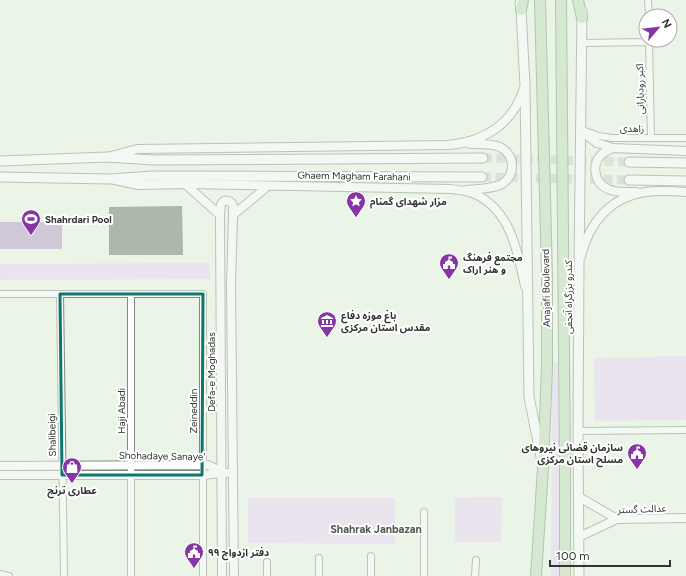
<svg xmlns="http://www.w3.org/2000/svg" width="686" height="576" font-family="Figtree,'Noto Sans Arabic',sans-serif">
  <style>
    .green { fill: #ead0f7 }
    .water { fill: #b493c4 }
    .building { fill: #646d62 }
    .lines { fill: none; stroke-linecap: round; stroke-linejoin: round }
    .secondary-tunnel { stroke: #c5cec2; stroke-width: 9; stroke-dasharray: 9 4.5; stroke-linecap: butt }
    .minor-casing { stroke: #80897e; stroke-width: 8 }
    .tertiary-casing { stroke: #80897e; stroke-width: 10 }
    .secondary-casing { stroke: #80897e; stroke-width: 11 }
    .primary-casing { stroke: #708f68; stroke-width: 12 }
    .minor { stroke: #fff; stroke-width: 6 }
    .tertiary { stroke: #fff; stroke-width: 8 }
    .secondary { stroke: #fff; stroke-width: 9 }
    .primary { stroke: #bed9b6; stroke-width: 10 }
    .marked { fill: none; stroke: #0f766e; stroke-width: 3; stroke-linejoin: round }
    .labels { text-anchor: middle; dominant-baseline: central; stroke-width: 4; stroke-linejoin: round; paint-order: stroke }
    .street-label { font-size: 10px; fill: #313530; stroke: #fff }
    .poi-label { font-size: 10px; font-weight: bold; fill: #313530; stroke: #fff; text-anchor: start }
    .neighbourhood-label { font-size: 11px; font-weight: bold; fill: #50594e; stroke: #fff }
  </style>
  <rect width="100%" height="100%" fill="#eaf4e7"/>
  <!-- green -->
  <path class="green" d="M209 263 210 279 0 280V264Z
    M686 356V420L595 421 594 358Z
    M552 362H559V576H551Z
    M502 497 501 542H455V498Z
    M248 498H395V544L248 543Z"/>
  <!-- water -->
  <path class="water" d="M0 222H62V249H0Z"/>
  <!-- building -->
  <path class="building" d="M182 206 183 255H109V207Z"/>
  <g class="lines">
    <!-- secondary-tunnel -->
    <path class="secondary-tunnel" d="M483 158 629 162
      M482 177 629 180"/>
    <defs>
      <path id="minor" d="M648 0 649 16
        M649 40 651 138
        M581 43 649 42
        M585 131 599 136 612 138H686
        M0 294H203V576
        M60 294 64 576
        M578 431 686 430
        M371 556V576
        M319 558V576
        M267 562V576
        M0 574 9 576
        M131 576V294
        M424 576V512
        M475 576 476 560"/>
      <path id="tertiary" d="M580 130 597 143 613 148 686 151
        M613 148C609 150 605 151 602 154 591 164 594 183 608 189 616 193 627 192 636 192
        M111 156 137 149 448 145C484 142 513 124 524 88
        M115 180 138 185 185 184 450 189C459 190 469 191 477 195 511 212 518 253 525 286
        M185 184 220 215 222 576
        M466 190C477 189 490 189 500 185 516 177 516 155 500 147 491 143 480 144 470 144
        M220 215 221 204C224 199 230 200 233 205V215
        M581 256C589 223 610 197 646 192 659 190 673 191 686 192
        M0 466 208 465 222 472
        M0 475H202C211 475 219 472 227 473
        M579 497 617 519
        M579 537 617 519 686 518
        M234 576 231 285 233 215 268 186"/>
      <path id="secondary" d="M520 3 521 10 525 85 529 397 541 457
        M0 161 108 157 153 160 483 158
        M629 162 686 163
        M0 177 110 179 152 176 482 177
        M629 180 686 181
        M579 576 578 431 579 265 582 11"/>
      <path id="primary" d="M561 0 565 469V576
        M578 0 582 18
        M521 10 523 0
        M536 576 543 468 547 367V276L540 0"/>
    </defs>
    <!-- minor casing -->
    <use href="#minor" class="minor-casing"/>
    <!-- tertiary casing -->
    <use href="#tertiary" class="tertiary-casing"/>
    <!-- secondary casing -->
    <use href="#secondary" class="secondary-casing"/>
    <!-- primary casing -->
    <use href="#primary" class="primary-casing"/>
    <!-- minor -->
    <use href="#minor" class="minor"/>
    <!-- tertiary -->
    <use href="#tertiary" class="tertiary"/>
    <!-- secondary -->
    <use href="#secondary" class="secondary"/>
    <!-- primary -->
    <use href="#primary" class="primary"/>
  </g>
  <!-- marked area -->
  <path d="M0 0H686V576H0ZM60 294H203L202 475H62Z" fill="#eaf4e7" fill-opacity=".55" fill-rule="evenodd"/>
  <path class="marked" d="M60 294H203L202 475H62Z"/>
  <!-- icons -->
  <defs>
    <symbol id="sight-pin" viewBox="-11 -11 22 30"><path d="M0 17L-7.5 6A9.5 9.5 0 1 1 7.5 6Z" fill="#8535a4" stroke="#fff"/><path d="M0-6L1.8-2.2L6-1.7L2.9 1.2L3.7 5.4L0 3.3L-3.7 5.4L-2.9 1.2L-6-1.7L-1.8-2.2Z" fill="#fff"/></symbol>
    <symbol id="stadium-pin" viewBox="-11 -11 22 30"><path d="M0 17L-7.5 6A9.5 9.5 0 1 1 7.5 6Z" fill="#8535a4" stroke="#fff"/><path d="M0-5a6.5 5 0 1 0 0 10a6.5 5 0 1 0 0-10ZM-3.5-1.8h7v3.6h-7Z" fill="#fff"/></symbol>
    <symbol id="civic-pin" viewBox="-11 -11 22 30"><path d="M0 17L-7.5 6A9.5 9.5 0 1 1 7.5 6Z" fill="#8535a4" stroke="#fff"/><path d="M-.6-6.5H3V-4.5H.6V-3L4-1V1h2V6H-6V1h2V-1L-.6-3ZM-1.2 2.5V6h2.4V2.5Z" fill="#fff"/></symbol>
    <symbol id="museum-pin" viewBox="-11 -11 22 30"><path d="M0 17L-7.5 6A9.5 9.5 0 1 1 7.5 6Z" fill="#8535a4" stroke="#fff"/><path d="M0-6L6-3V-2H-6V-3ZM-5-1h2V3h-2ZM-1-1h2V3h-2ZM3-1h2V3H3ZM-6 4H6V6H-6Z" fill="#fff"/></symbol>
    <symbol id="shop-pin" viewBox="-11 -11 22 30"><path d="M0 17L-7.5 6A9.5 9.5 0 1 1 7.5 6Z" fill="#8535a4" stroke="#fff"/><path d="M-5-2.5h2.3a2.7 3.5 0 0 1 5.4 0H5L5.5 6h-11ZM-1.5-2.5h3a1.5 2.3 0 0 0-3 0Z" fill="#fff"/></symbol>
  </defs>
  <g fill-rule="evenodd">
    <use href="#sight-pin" x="345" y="190" width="22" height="30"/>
    <use href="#stadium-pin" x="20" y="208" width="22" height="30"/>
    <use href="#civic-pin" x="438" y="252" width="22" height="30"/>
    <use href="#museum-pin" x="316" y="310" width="22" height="30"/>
    <use href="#civic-pin" x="626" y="442" width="22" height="30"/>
    <use href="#shop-pin" x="61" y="456" width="22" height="30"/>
    <use href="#civic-pin" x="183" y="541" width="22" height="30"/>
  </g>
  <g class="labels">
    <!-- street labels -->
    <g class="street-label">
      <text transform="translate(640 89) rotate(-91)">اکبر رودبارانی</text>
      <text x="632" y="128">زاهدی</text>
      <text transform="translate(354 176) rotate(1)">Ghaem Magham Farahani</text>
      <text transform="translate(546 288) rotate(-91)">Anajafi Boulevard</text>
      <text transform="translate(568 297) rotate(-90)">کندرو بزرگراه آنجفی</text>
      <text transform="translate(211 372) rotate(-90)">Defa-e Moghadas</text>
      <text transform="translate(121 411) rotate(-90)">Haji Abadi</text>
      <text transform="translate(193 411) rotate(-90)">Zeineddin</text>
      <text transform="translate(52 435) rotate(-91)">Shalibeigi</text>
      <text transform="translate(162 456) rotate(1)">Shohadaye Sanaye'</text>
      <text transform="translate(642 509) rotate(-2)">عدالت گستر</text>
    </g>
    <!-- poi labels -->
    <g class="poi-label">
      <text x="370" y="201">مزار شهدای گمنام</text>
      <text x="45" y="219">Shahrdari Pool</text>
      <text x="463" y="257">مجتمع فرهنگ<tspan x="463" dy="12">و هنر اراک</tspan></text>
      <text x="341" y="315">باغ موزه دفاع<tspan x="341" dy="12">مقدس استان مرکزی</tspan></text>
      <text x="623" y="447" text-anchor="end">سازمان قضائی نیروهای<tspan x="623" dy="12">مسلح استان مرکزی</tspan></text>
      <text x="72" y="490" text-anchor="middle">عطاری ترنج</text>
      <text x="208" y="552">دفتر ازدواج ۹۹</text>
    </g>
    <!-- neighbourhood labels -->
    <g class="neighbourhood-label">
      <text x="376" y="529">Shahrak Janbazan</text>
    </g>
  </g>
  <!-- north arrow -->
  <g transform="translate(658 28) rotate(62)"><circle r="19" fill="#ffffff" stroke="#adaeac"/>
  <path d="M0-3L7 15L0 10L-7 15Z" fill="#8535a4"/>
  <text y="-6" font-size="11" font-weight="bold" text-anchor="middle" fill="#313530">N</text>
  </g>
  <!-- scale -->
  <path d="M550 560v6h120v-6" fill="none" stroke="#313530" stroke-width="2"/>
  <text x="556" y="560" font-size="12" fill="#313530" stroke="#ffffff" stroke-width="3" paint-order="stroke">100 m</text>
</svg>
